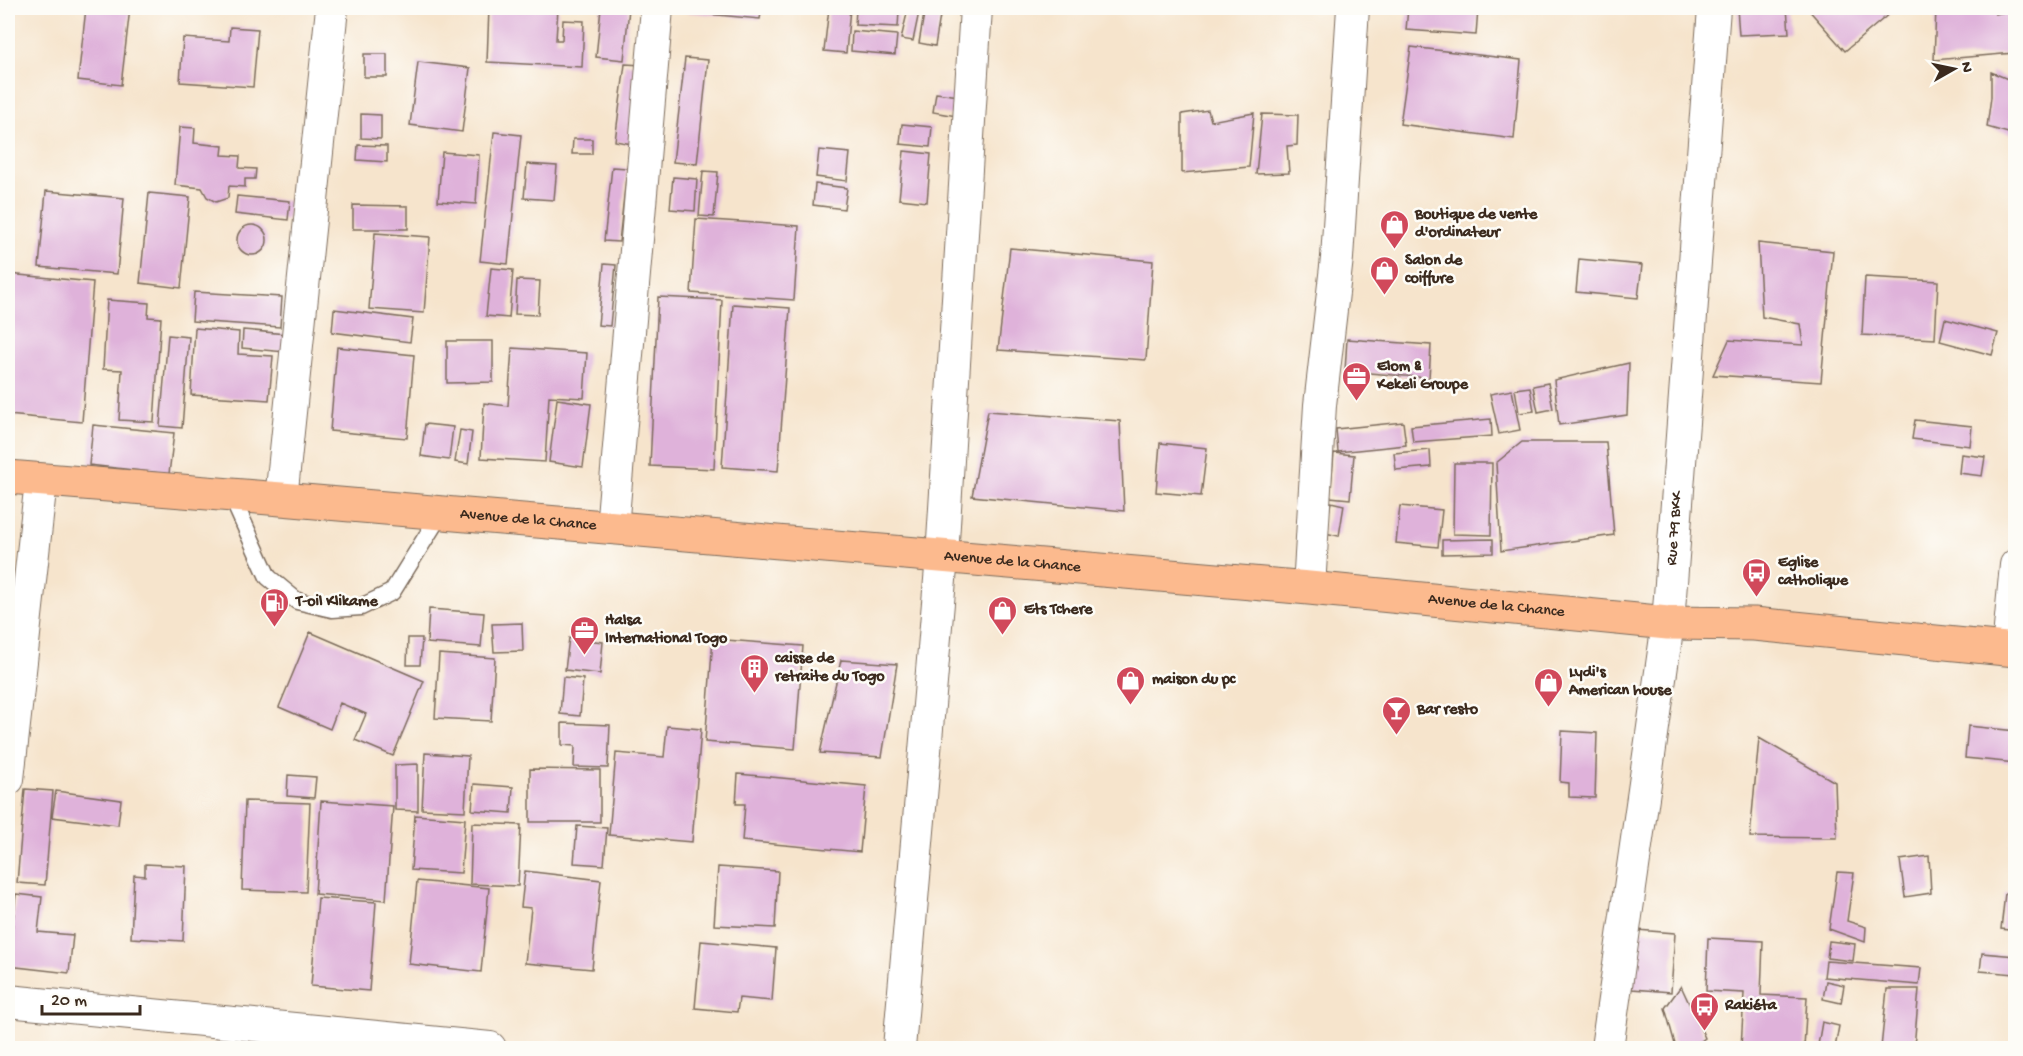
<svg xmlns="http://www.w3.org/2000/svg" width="2023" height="1056" font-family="'Gochi Hand',sans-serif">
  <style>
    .building { fill: #dfb2da }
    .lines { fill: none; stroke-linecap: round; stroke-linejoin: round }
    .lane-casing { stroke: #7c6b5b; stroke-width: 19 }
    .street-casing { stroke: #7c6b5b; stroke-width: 34 }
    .primary-casing { stroke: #7c6b5b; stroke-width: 35 }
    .lane { stroke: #fff; stroke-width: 16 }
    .street { stroke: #fff; stroke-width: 32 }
    .primary { stroke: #fcba8e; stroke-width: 33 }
    .labels { text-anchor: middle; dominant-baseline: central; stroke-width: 5; stroke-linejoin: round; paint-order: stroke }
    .poi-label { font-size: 16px; font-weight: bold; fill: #3b2a1e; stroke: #fdfcf7; text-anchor: start }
    .street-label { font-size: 16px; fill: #3b2a1e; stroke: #fdfcf7 }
  </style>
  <rect width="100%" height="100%" fill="#fdfcf7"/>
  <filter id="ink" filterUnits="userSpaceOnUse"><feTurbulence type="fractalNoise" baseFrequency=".0167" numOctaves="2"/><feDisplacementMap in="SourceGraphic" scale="12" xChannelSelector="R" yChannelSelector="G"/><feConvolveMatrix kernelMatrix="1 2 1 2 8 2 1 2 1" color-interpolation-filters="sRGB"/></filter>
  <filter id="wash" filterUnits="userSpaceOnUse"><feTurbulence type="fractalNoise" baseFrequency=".008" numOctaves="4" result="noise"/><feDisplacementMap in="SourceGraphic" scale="24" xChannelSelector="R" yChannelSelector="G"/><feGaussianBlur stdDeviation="1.35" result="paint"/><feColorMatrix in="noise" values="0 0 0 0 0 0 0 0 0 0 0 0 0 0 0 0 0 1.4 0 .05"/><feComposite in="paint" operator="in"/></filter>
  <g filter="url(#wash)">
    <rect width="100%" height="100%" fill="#f6e4cc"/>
    <g id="blocks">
      <!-- building -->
      <path class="building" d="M86 8H130L121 85 78 80Z
        M489 8H558L556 40H562L563 20 584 21 582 67 487 62Z
        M601 8H629L624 60 596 57Z
        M686 8H762L760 19 686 12Z
        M829 8H850L846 53 824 51Z
        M925 8 941 10 935 46 919 43Z
        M1408 8H1478L1476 35 1406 30Z
        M1737 8H1787L1789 33 1739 35Z
        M1807 8H1896L1845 51Z
        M1936 8H1994L1995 14 2014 10V53L1934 60Z
        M856 9 899 11 898 27 855 25Z
        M908 9 919 12 913 41 901 39Z
        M230 27 258 29 253 87 180 82 183 38 229 41Z
        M852 31 897 35 895 55 851 51Z
        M1411 47 1521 60 1514 139 1400 124Z
        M364 54H387V77H364Z
        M685 58 708 60 697 164 673 162Z
        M418 62 470 68 462 132 410 125Z
        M625 64 642 65 632 144 615 141Z
        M1991 72 2008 79 2015 135 1987 127 1991 97Z
        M936 93 959 96 956 116 933 112Z
        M1208 110 1211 121 1254 113 1249 167 1182 173V114Z
        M361 114 381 115V139L361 138Z
        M1262 114 1298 115 1297 145 1287 146 1289 173 1256 174Z
        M902 124 932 127 930 147 900 144Z
        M180 127 195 128 194 143 223 146 222 155 240 156 239 168 256 169 255 179H245V187L229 186 228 198 216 202 207 197 202 188 175 185Z
        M494 132 521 135 508 264 480 261Z
        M573 139H592V154H572Z
        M358 145 387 146V162L357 160Z
        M819 150 850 153 847 181 816 177Z
        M904 151 931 154 927 202 899 199Z
        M442 152 479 155 476 204 438 201Z
        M527 164 557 166 554 200 524 198Z
        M612 167 627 168 619 242 604 241Z
        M703 171 718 172 714 217 699 216Z
        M673 177 697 179 695 211 670 209Z
        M815 184 847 188 844 209 813 205Z
        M46 191 124 198 117 274 39 267Z
        M149 193 190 197 181 288 140 283Z
        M237 196 290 201 288 220 235 214Z
        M353 205 408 206V229H353Z
        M696 219 799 226 794 300 691 293Z
        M237 240a15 15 0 1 1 30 0a15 15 0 1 1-30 0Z
        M375 233 430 237 424 313 369 309Z
        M1758 243 1833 251 1821 382 1713 375 1729 340 1803 345 1800 324 1762 317Z
        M1010 248 1153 261 1146 360 998 350Z
        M1579 259 1642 265 1638 298 1576 292Z
        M604 264 616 265 610 326 598 325Z
        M491 268 513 270 509 318 486 316Z
        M8 274 93 282 82 422 8 415Z
        M1865 277 1938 281 1935 339 1862 335Z
        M517 280 540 281 538 315 515 314Z
        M194 292 282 297 280 327 192 321Z
        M658 297 722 300 714 469 650 466Z
        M107 300 149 303 148 317 161 318 154 422 119 420 122 370 103 369Z
        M733 304 790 308 778 471 722 467Z
        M334 309 413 319 410 342 332 332Z
        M1945 319 1998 333 1992 355 1940 341Z
        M195 328 239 332 238 354 273 356 269 400 191 395Z
        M243 330 286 334 285 352 242 348Z
        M168 335 189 337 182 428 160 426Z
        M1347 339 1431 345 1429 378 1345 371Z
        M447 341H493V382L447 383Z
        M337 347 414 355 407 438 330 431Z
        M512 348 587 353 584 398 549 396 545 462 481 458 484 403 508 406Z
        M1629 363 1627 415 1559 425 1554 380Z
        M1548 383 1553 409 1538 412 1533 386Z
        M1530 387 1534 411 1519 413 1515 389Z
        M1512 390 1520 430 1499 434 1490 394Z
        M557 399 591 404 583 467 549 462Z
        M988 411 1120 421 1124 511 972 496Z
        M1491 419 1492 436 1413 442 1411 426Z
        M1915 420 1972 426 1970 446 1912 439Z
        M1403 422 1406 445 1338 452 1336 429Z
        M425 424 453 427 449 460 421 456Z
        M93 425 174 433 169 474 89 465Z
        M460 430 472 432 468 464 455 462Z
        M1522 442H1606L1614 535 1501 551 1496 463Z
        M1160 443 1207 448 1201 496 1156 492Z
        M1430 450 1431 467 1396 470 1394 453Z
        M1334 453 1354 455 1350 499 1330 497Z
        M1961 454 1985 457 1982 476 1959 473Z
        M1454 463H1492L1491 535 1453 534Z
        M1331 502 1344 505 1339 536 1325 533Z
        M1400 506 1442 510 1438 547 1396 543Z
        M1493 539V553L1442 554V540Z
        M429 609 484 613 481 647 427 643Z
        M522 623 523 651 494 652 492 624Z
        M310 632 424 681 393 756 355 740 366 714 340 703 330 729 279 707Z
        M408 638H422L420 665H407Z
        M569 638 603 642 600 674 565 670Z
        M713 639 803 646 795 749 705 742Z
        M439 654 495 658 491 721 435 718Z
        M841 660 897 664 882 757 820 753Z
        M563 677 583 679 580 716 560 714Z
        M562 723 610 725 608 768 574 767 575 746 562 745Z
        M667 726 701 729 692 842 609 835 616 753 664 757Z
        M1968 726 2016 731V763L1965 758Z
        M1562 731 1597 733 1595 798 1569 797V783L1560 782Z
        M1759 738 1835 782 1837 838 1750 837Z
        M425 753 468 756 465 811 422 809Z
        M418 764V811L395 810V765Z
        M530 769 600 770V822H530Z
        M738 774 866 786 860 852 742 841 745 804H736Z
        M288 775 316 777 314 798 287 796Z
        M474 784 513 787 511 813 472 810Z
        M25 789 53 791 45 885 17 883Z
        M56 791 121 800 118 825 52 817Z
        M245 801 310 803 306 892 242 890Z
        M321 801 393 806 386 900 315 894Z
        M415 815 465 819 461 873 411 870Z
        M472 823 521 825 518 886 470 884Z
        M577 826 607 828 604 865 574 863Z
        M1929 856 1931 893 1905 897 1900 860Z
        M145 864 186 866 183 941 131 938 134 875 145 876Z
        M718 867 778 871 775 928 714 925Z
        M525 871 601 880 592 969 525 963 531 908 521 907Z
        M1837 872 1854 873 1847 921 1866 927 1865 942 1829 929Z
        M417 881 489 888 481 972 409 964Z
        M2005 893 2016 894V931L2001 929Z
        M16 894 42 897 38 932 73 935 69 973 8 966Z
        M318 898 376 902 369 991 311 986Z
        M1637 930 1675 933 1671 992 1632 989Z
        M1708 938 1763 941 1761 995 1807 997 1804 1048H1741L1744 993 1706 991Z
        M701 941 776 948 772 1001 739 998 737 1012 695 1008Z
        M1829 941 1855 944 1853 961 1827 958Z
        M1982 953 2016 956 2015 974 1980 971Z
        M1826 961 1921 968 1919 985 1824 977Z
        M1826 981 1844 985 1841 1003 1823 999Z
        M1681 986 1705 1038 1692 1048H1676L1665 1008Z
        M1887 989H1919L1914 1048H1881Z
        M1822 1022 1839 1026 1835 1048 1818 1045Z"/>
    </g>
  </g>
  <g filter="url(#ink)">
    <use href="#blocks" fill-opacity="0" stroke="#7c6b5b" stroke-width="1.5"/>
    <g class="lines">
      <defs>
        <path id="lane" d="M231 495 268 577 297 601 332 609 361 607 392 592 441 513"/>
        <g id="street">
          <path d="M281 499 332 8"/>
          <path d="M612 528 657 8"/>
          <path d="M1309 588 1320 405 1337 258 1353 8"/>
          <path d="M2008 649 2016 565"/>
          <path d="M8 779 41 481"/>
          <path d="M8 1001 490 1048"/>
          <path d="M899 1048 942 557 976 8"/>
          <path id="s1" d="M1607 1048 1668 623 1714 8"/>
        </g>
        <g id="primary">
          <path id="s2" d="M8 477 281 499 1309 588 1668 623 1754 624 2016 650"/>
        </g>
      </defs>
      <!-- lane casing -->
      <use href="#lane" class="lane-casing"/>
      <!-- street casing -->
      <use href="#street" class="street-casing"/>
      <!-- primary casing -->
      <use href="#primary" class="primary-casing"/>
      <!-- lane -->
      <use href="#lane" class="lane"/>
      <!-- street -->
      <use href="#street" class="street"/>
      <!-- primary -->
      <use href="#primary" class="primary"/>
    </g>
  </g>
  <!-- icons -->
  <defs>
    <symbol id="shop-pin" viewBox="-11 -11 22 30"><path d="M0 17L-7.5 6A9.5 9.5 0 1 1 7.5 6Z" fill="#d1495b" stroke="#fdfcf7"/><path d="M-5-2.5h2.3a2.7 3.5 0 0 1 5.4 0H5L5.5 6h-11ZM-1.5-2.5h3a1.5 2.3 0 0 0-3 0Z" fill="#fff"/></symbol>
    <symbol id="office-pin" viewBox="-11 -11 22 30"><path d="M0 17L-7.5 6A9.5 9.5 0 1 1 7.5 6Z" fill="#d1495b" stroke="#fdfcf7"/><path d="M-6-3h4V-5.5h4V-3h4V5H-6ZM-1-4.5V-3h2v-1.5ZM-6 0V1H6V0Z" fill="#fff"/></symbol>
    <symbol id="bus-pin" viewBox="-11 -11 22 30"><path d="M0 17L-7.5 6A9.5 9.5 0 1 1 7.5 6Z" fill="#d1495b" stroke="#fdfcf7"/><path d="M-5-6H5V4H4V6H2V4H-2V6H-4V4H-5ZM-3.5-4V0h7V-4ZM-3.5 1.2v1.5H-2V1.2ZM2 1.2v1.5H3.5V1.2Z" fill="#fff"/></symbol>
    <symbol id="fuel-pin" viewBox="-11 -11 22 30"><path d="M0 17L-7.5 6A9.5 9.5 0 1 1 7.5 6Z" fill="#d1495b" stroke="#fdfcf7"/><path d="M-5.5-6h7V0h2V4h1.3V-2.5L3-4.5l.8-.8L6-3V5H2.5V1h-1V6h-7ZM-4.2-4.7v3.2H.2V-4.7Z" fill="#fff"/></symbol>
    <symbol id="building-pin" viewBox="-11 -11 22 30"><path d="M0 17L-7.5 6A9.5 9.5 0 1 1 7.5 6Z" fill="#d1495b" stroke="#fdfcf7"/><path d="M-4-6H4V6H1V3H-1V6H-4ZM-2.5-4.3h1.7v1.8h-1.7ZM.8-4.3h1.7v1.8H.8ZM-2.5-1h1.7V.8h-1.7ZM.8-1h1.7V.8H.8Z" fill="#fff"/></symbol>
    <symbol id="bar-pin" viewBox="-11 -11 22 30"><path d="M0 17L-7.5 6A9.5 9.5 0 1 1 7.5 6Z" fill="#d1495b" stroke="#fdfcf7"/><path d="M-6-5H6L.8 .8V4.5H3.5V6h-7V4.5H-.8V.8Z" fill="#fff"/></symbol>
  </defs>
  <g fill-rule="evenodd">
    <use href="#shop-pin" x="1378" y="208" width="33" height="45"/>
    <use href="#shop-pin" x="1368" y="254" width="33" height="45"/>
    <use href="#office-pin" x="1340" y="360" width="33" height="45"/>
    <use href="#bus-pin" x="1740" y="556" width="33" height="45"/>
    <use href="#fuel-pin" x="258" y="586" width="33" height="45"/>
    <use href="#shop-pin" x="986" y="594" width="33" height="45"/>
    <use href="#office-pin" x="568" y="614" width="33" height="45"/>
    <use href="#building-pin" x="738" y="652" width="33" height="45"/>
    <use href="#shop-pin" x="1114" y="664" width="33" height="45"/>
    <use href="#shop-pin" x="1532" y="666" width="33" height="45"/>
    <use href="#bar-pin" x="1380" y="694" width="33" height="45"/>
    <use href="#bus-pin" x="1688" y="990" width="33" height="45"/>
  </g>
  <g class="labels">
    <!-- poi labels -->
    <g class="poi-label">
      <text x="1415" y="215">Boutique de vente<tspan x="1415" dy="18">d'ordinateur</tspan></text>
      <text x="1405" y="261">Salon de<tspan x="1405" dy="18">coiffure</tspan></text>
      <text x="1377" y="367">Elom &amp;<tspan x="1377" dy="18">Kekeli Groupe</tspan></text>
      <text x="1778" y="563">Eglise<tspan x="1778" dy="18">catholique</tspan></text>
      <text x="296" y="602">T-oil Klikame</text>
      <text x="1024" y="610">Ets Tchere</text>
      <text x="605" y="621">Halsa<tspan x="605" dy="18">International Togo</tspan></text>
      <text x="775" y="659">caisse de<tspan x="775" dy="18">retraite du Togo</tspan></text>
      <text x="1569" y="673">Lydi's<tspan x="1569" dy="18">American house</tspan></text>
      <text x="1152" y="680">maison du pc</text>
      <text x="1417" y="710">Bar resto</text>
      <text x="1725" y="1006">Rakiéta</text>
    </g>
    <!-- street labels -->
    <g class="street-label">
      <text stroke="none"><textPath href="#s2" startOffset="522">Avenue de la Chance</textPath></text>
      <text stroke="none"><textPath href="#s1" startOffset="524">Rue 79 BKK</textPath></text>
      <text stroke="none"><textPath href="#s2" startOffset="1008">Avenue de la Chance</textPath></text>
      <text stroke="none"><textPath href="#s2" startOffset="1494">Avenue de la Chance</textPath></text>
    </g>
  </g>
  <!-- margin -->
  <rect width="2023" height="1056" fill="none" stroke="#fdfcf7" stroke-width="30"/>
  <!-- north arrow -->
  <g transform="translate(1954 69) rotate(81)" stroke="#fdfcf7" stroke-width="4.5" paint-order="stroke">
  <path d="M0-4.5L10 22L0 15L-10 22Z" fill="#3b2a1e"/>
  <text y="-9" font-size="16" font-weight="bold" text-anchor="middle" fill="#3b2a1e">N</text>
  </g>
  <!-- scale -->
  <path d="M42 1005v9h98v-9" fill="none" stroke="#3b2a1e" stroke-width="3"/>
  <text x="51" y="1005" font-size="18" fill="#3b2a1e" stroke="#fdfcf7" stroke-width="4.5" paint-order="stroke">20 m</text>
</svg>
